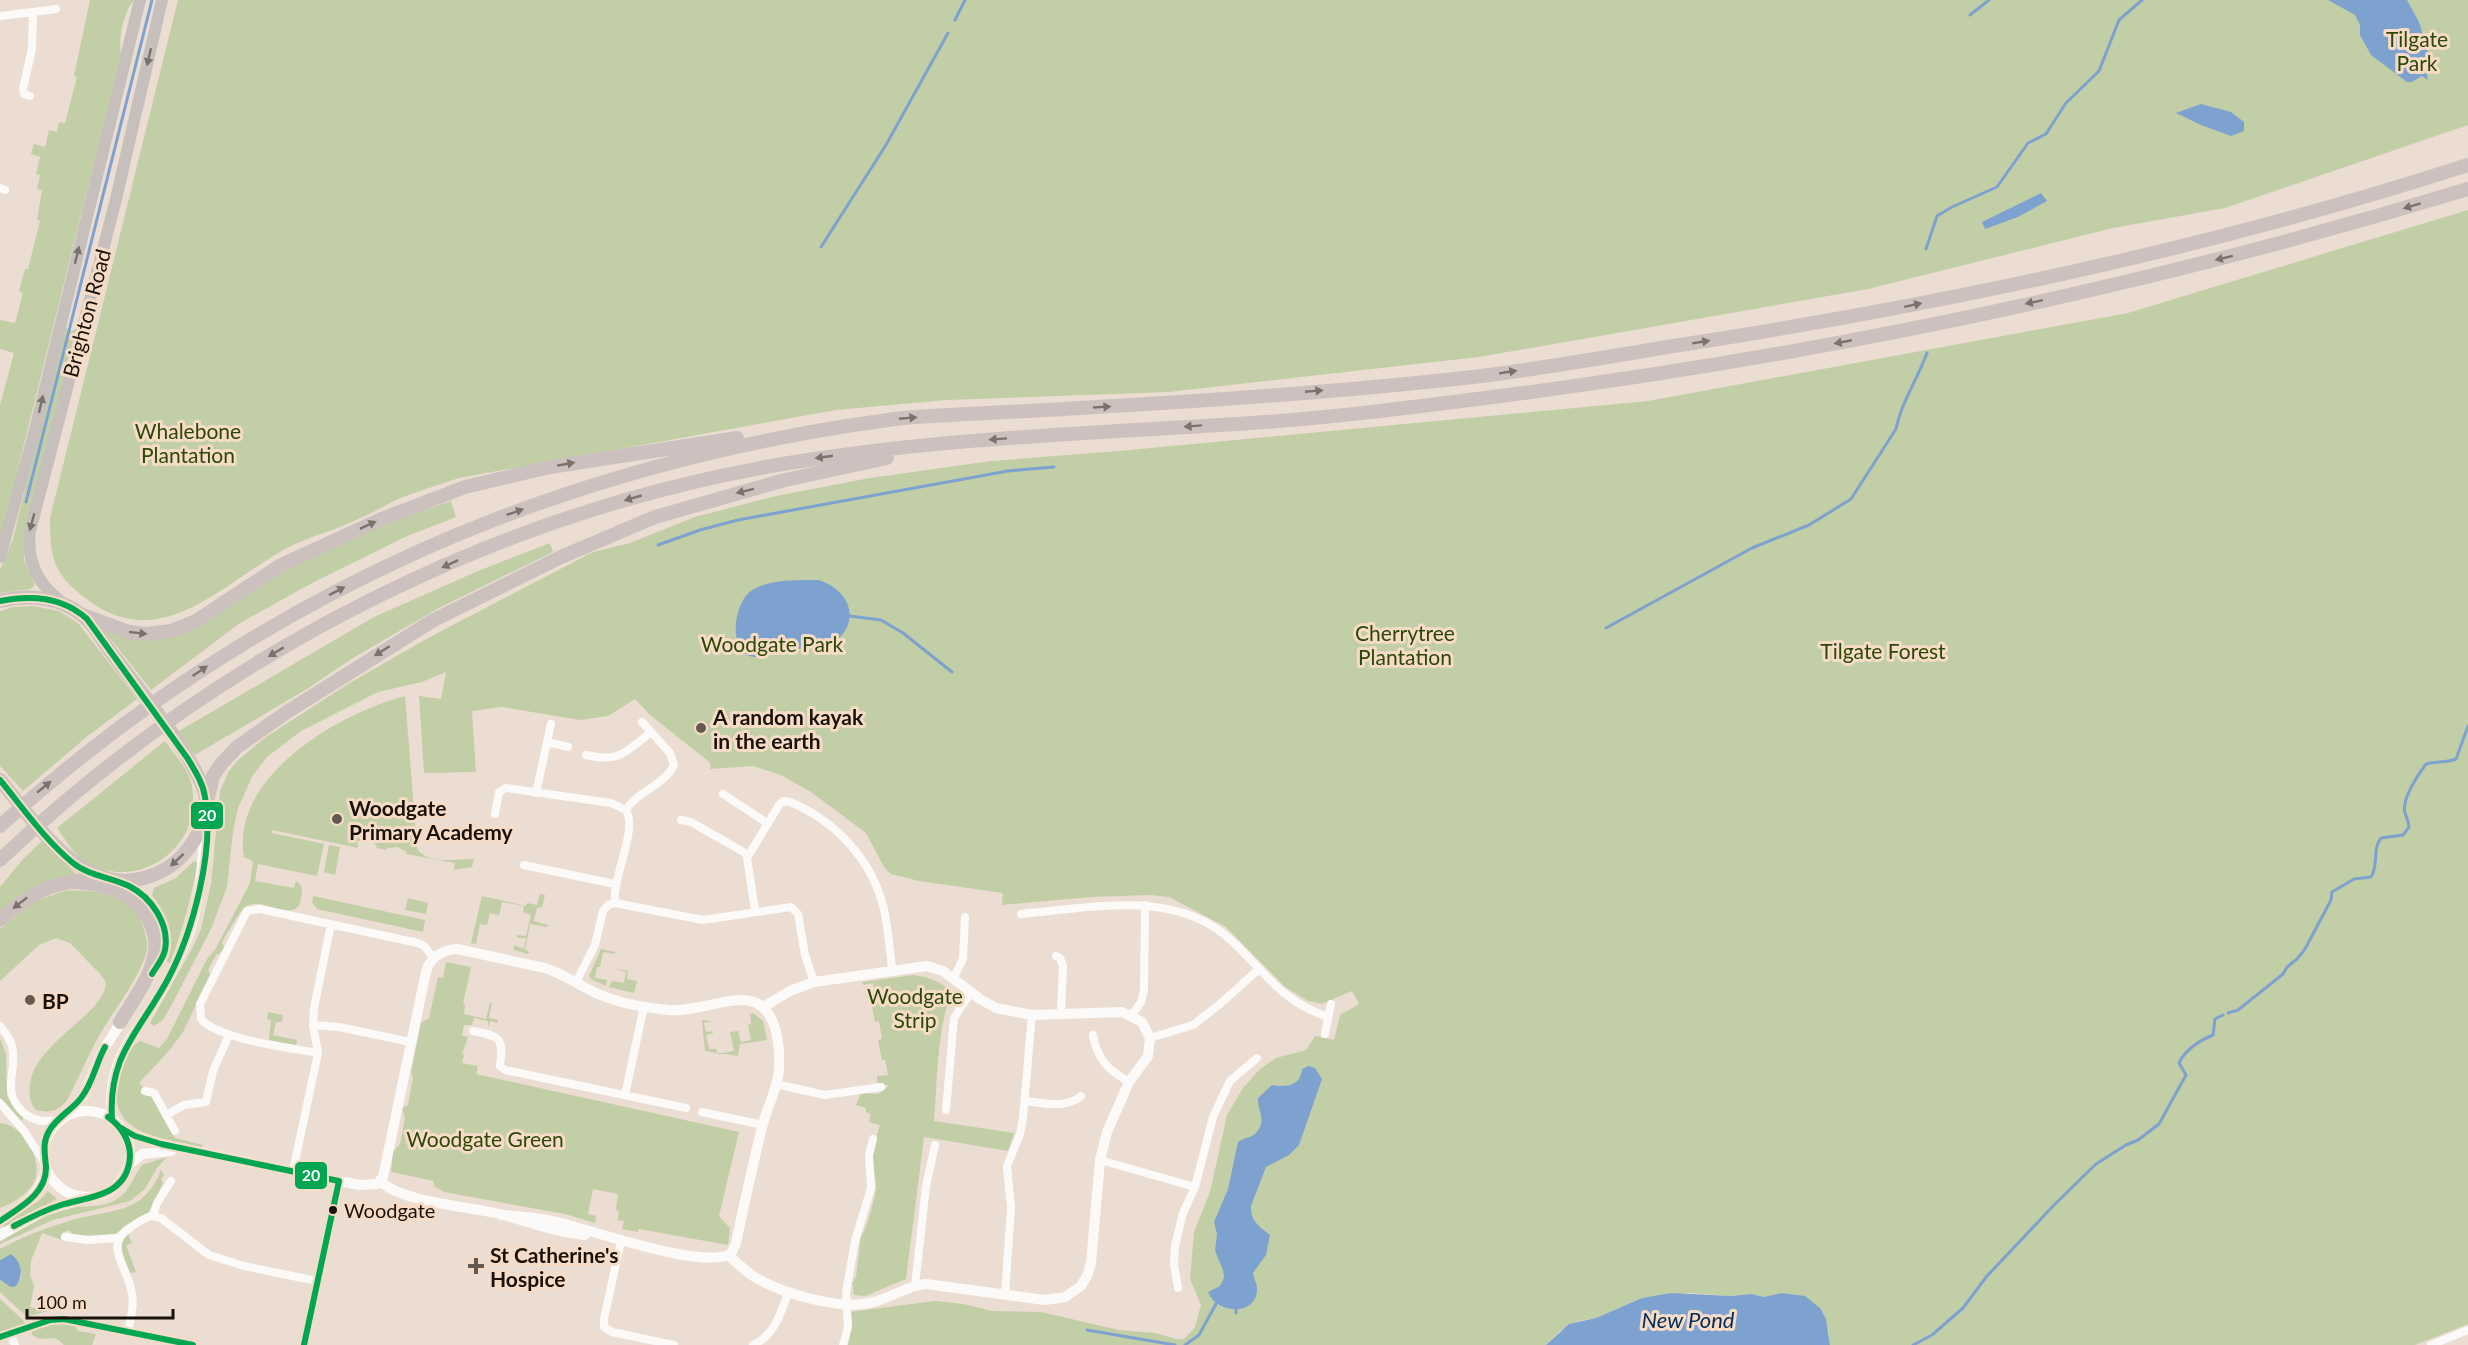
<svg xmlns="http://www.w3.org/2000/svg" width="2468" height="1345" font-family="Lato,sans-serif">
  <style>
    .green { fill: #c2cea6 }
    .water { fill: #7ea2d0 }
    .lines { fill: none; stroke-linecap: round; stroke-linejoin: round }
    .stream { stroke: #7ea2d0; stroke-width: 3 }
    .street { stroke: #fcfaf8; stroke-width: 8 }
    .secondary { stroke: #fcfaf8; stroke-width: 10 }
    .primary { stroke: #c6bfbc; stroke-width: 12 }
    .highway { stroke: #ccc1be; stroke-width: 14 }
    .bus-1-casing { stroke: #f6dcc6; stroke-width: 10 }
    .bus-1 { stroke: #00a651; stroke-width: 6 }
    .oneway { fill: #79716c }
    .oneway2 { fill: #7c726d }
    .poi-dot { fill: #635950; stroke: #f6dcc6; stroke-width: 2 }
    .bus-dot { fill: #1a120a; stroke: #f6dcc6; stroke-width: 2 }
    .labels { text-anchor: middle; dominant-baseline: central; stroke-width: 6; stroke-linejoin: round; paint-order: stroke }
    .bus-label { font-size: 20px; fill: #1a120a; stroke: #f6dcc6; text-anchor: start }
    .park-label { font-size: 21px; fill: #2c4707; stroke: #f6dcc6 }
    .street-label { font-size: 21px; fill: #1a120a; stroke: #f6dcc6 }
    .poi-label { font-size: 21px; font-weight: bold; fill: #1a120a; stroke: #f6dcc6; text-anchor: start }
    .water-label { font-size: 22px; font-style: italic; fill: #042d5a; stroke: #f6dcc6 }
    .line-badge { stroke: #f6dcc6; stroke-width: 2 }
    .badge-label { font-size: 16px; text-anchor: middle; font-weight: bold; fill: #fff }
  </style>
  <rect width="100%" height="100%" fill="#ebddd1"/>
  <!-- green -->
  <path class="green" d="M90 0H134C124 11 118 39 121 54L0 541V405L14 353 0 349V320L15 323 23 293 19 291 25 269H28L40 221 37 220 42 190 37 189 40 175 36 174 40 157 31 154 34 144 45 147 49 130 57 132 59 122 65 123 77 77 74 76Z
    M178 0H2468V125L2225 208 2113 228 1868 289 1479 357 1169 392 946 400 836 410 459 478C441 484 421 490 403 497 388 503 374 513 358 519 338 529 315 535 295 544 228 576 165 658 88 600 54 575 50 560 50 518Z
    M2468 210V1324L2415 1345H1830L1828 1328 1781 1293 1764 1297 1752 1294 1731 1296 1690 1293 1642 1298 1596 1318 1579 1321 1560 1331 1546 1345H848L852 1324 850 1312 935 1301 964 1304 992 1311 1041 1312 1119 1330 1155 1333 1176 1339H1184L1195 1327 1201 1305 1190 1279 1194 1232 1210 1192 1227 1115 1243 1088 1260 1069 1276 1058 1306 1050 1315 1036 1334 1040 1340 1015 1359 1004 1352 991 1322 1004 1308 1001 1284 986 1226 927 1169 897 1150 895 1091 897 1002 905 1003 893 919 881 891 874 884 867 866 833 811 792 781 775 753 766 710 769 711 765 708 761 650 715 635 699 608 716 580 720 502 707 472 711 476 772 424 773 419 696 441 699 446 672 422 682 378 692 301 731 267 757 253 775 238 808 233 831 227 887 211 929 170 1008 162 1021 154 1026 150 1023 193 947 201 929 211 884 220 791 229 771 237 761 266 737 348 684 428 638 593 552 630 543 695 517 776 496 870 478 991 461 1119 451 1648 401 2128 313Z
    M65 327 71 331 76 329 24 535V560L35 585 30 589 0 593V570L13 539Z
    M451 501 456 517 405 537 312 583 240 623 151 690 103 629 114 633 205 621 291 567 393 521Z
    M550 543 553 552 439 608 353 658 307 689 195 755 179 731 374 617 478 571Z
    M33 606 59 611 78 623 137 699 89 735 23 791 0 766V611L13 607Z
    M405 696 417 848C426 865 457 859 474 859L472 867 454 870 455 863 406 854 407 852 397 847 387 848V850L376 848 377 845 366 840 357 841 358 848 272 830V833L324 844 317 876 258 864 255 881 294 888 296 881C306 887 301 897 299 906 286 920 260 895 245 907 240 911 225 936 222 943L224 947 220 953 216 955 208 970 210 975 183 1032 168 1052 139 1083 144 1088V1095L152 1096 175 1138 203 1145 202 1147C159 1137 104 1135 119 1076 123 1062 128 1048 140 1041L159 1048 167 1039 207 959 215 950 250 883 253 861 244 857C230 776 340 713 405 696Z
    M165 741C173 753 186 766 190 779 209 841 143 894 87 863 74 856 66 840 57 828Z
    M43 840 77 875C40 880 29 889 0 912V887L23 859Z
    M329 845 340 847 335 875 324 872Z
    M194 861 198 863C191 897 183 930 170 963L167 962C177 936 168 917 152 895L154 888 176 878Z
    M64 891C96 889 133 894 144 929 147 939 149 950 144 960 132 989 110 1015 95 1043 85 1062 77 1082 67 1100 58 1112 49 1113 36 1110 29 1102 29 1093 30 1084 35 1042 106 1014 106 982L100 974 70 943 56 938 39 945 0 981V929L34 902Z
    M540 894 545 895 542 907 537 908 534 921 548 925 547 927 530 924 525 950 529 951 528 954 514 950V945L524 949 526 938H516L518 935 526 936 531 915 523 912 524 906 502 902 499 915 490 913 487 925 480 924 476 944 471 943 482 896 526 906 527 903 537 905Z
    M313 896 425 920 423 932 317 909 312 903Z
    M408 898 428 903 426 914 405 910Z
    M601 949 615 952 614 954 603 952 600 967H597L595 978 607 980 606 986 591 979 589 976Z
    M446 962 471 967 463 1004 465 1005 464 1014 486 1019 490 1003H492L489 1018 498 1020 497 1023 490 1021 488 1028V1021L474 1018 472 1025H464L462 1036 468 1037 462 1054 464 1055 462 1063 478 1066 476 1074 739 1132 719 1216 730 1228 728 1245 639 1229 638 1232 622 1229 624 1221 618 1220 619 1211 616 1210 618 1194 593 1189 588 1214 596 1216 595 1223 565 1214 444 1192 434 1186V1181L391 1172 393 1152 400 1144 405 1118 402 1108 408 1105 413 1078 411 1073 421 1023 429 1018 438 977 443 978Z
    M614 968 628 971 627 979 637 981 634 993 609 987 612 981 624 983 626 972Z
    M914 975C930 977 941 982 953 993 937 1018 937 1089 934 1121L1014 1133 1008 1151 924 1137 906 1279 865 1296 854 1295 853 1285 851 1284 856 1277 861 1236C866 1232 876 1195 876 1187 876 1178 873 1167 873 1158 873 1147 877 1135 880 1125L869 1122 871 1114 866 1112V1108L856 1105 861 1093 878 1094 889 1086 877 1082V1076L888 1075 885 1060H882L878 1040 882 1039 879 1021 875 1022 870 996 875 994 873 983 863 985 862 982Z
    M268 1012 283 1015 282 1022H276L273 1035 297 1040 296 1045 269 1040 271 1020 267 1019Z
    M753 1013 763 1021 767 1040 740 1044 738 1056 705 1051 702 1020 712 1021 704 1023 706 1032 713 1031V1033L706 1035 709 1049H716L718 1054 734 1051 730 1032 738 1031 741 1042 751 1040 748 1025 751 1024 750 1014Z
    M0 1038 6 1054 7 1096 23 1117 22 1121 0 1098Z
    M0 1123C24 1125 44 1160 34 1182 28 1195 12 1203 0 1208Z
    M167 1157 157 1168 145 1189 130 1201 53 1220 0 1244V1242C22 1228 46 1213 72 1208 87 1205 104 1208 117 1199 129 1192 134 1176 142 1165Z
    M161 1170 164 1175 161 1179 163 1183 149 1212 115 1234 83 1236 72 1234 69 1230 62 1233V1240L42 1233 31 1261 30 1275 34 1286 30 1307 48 1311 29 1316 25 1315 0 1292V1280L2 1282 21 1279V1270L2 1258 0 1260V1249C22 1237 45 1228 69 1221 110 1208 143 1217 161 1170Z
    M48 1191 57 1199 4 1227 2 1225 40 1200Z
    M128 1234 132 1243 126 1245 136 1272 130 1273C125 1259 116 1245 128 1234Z
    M0 1299 23 1320 25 1324 0 1332Z
    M70 1324 76 1327 78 1331 96 1334 92 1345H64L56 1338 40 1339 32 1335V1331L52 1325Z"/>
  <!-- water -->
  <path class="water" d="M2328 0H2407L2419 22 2431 61 2432 67 2427 74 2428 80 2422 76 2412 82H2407L2371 55 2360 35V25L2355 15Z
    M2201 104 2231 112 2244 122V131L2231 136 2201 125 2176 113Z
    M2041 193 2047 201 2018 217 1985 229 1982 222Z
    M818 580C851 589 863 625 831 644 820 650 806 648 794 649 782 650 771 656 758 657 726 659 733 603 751 591 768 579 798 580 818 580Z
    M1309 1066 1315 1068 1322 1079 1299 1145 1289 1155 1266 1167 1251 1206C1250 1221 1260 1227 1270 1235L1266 1255 1253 1273C1254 1279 1258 1286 1257 1292 1253 1318 1215 1312 1208 1292L1220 1286 1224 1278 1223 1270 1215 1251 1217 1234 1214 1222 1228 1189 1238 1142C1243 1138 1250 1138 1255 1134 1268 1121 1257 1110 1258 1098L1272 1085C1286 1087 1300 1087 1302 1069Z
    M11 1254C22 1263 24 1274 16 1286L11 1287 0 1280V1260Z
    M1671 1293 1731 1296 1752 1294 1764 1297 1781 1293 1805 1296 1820 1308 1826 1319 1830 1345H1546L1569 1324 1596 1318 1642 1298Z"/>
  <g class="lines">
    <!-- stream -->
    <path class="stream" d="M1970 15 1989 0
      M955 20 965 0
      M821 247 886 145 948 33
      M1926 249 1937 216 1952 207 1997 187 2028 143 2046 134 2066 103 2099 71 2119 20 2142 0
      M26 502 152 0
      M658 545 700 530 738 520 1008 471 1054 467
      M849 616 881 620 903 633 952 672
      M1606 628 1752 548 1809 525 1851 499 1896 429C1901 403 1918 378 1927 353
      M2228 1013 2238 1010 2283 974 2287 967 2297 959 2305 949 2331 900 2332 892 2354 879 2371 877C2379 865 2372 849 2381 838L2403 835 2409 827C2409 822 2407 819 2405 813 2401 799 2418 775 2426 764 2437 761 2446 763 2456 759L2468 726
      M1236 1309V1313
      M1087 1330 1175 1345
      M1185 1345 1199 1335 1216 1304
      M1913 1345 1932 1335 1963 1308 1987 1276 2054 1205 2096 1164 2126 1145 2138 1140 2159 1124 2186 1075 2179 1063C2185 1050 2200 1040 2213 1035L2215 1019 2223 1015"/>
    <!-- street -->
    <path class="street" d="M33 12 56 9
      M0 16 33 12 32 49 23 89 24 94 30 96
      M0 188 5 190
      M547 742 568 747
      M586 755C619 763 626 752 651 732
      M536 793 551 724
      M723 794 767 823
      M626 810C637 791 665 785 674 765L670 753 642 722
      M495 814 499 792 506 788 611 803 626 810
      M681 820 691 822 747 854
      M524 865 615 884
      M615 903 703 920 791 907 798 914 805 955 814 982
      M615 903C612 877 638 830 626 810
      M755 911 747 858 779 805 783 801 790 802C836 821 872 860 884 909 888 929 890 949 892 969
      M1021 914C1092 908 1175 888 1232 941 1266 973 1281 1001 1328 1017
      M1056 956 1060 958 1063 966 1061 1015
      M953 979 963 959 965 917
      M576 982 595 945 603 911 608 905 615 903
      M1131 1016 1141 1002 1144 990 1145 905
      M313 1025 314 1008 331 924
      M0 1026C5 1032 10 1038 12 1046 18 1072 0 1090 23 1112 34 1122 45 1122 58 1120
      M473 1031C500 1036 504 1038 500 1066L505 1070 686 1108
      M1325 1034 1331 1004
      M1093 1035C1097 1059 1108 1070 1129 1082
      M1150 1038 1193 1025 1220 1004 1259 969
      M318 1053C291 1048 217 1039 201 1019L200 1004 247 911 260 909 418 943 424 946 434 958
      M776 1084 825 1095 881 1087
      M145 1091 154 1093 175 1131
      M625 1095 644 1006
      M1025 1101C1044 1103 1066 1109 1081 1096
      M0 1103 24 1131 45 1163
      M946 1110 954 1018 971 992
      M702 1112 763 1125
      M166 1115 184 1105 206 1102 213 1071 229 1035
      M1100 1160 1195 1187
      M293 1171 318 1053 313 1025 339 1027 410 1042
      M153 1216 157 1203 171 1181
      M65 1237 88 1240 117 1238
      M621 1241 604 1319V1327L612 1332 674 1345
      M915 1286 926 1186 935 1145
      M1178 1288 1174 1264 1175 1246 1183 1213 1195 1187 1213 1117 1230 1081 1257 1058
      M1005 1294 1011 1208 1007 1166 1020 1134 1023 1117 1032 1015
      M128 1331C131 1317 135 1303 131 1289 126 1265 103 1244 131 1227 137 1223 144 1218 151 1216L161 1218 209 1255 244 1266 317 1281
      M10 1333 15 1345
      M0 1337 50 1320 64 1319 193 1345
      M304 1345 339 1181
      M753 1345C775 1336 781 1311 789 1291
      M843 1345 848 1327 846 1293 855 1241 871 1188 869 1155 873 1139
      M2431 1345 2468 1330"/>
    <!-- secondary -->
    <path class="secondary" d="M120 882C160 905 180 932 151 975
      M44 1154a43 43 0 1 1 86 0a43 43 0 1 1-86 0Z
      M66 1116 84 1095 102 1052 125 1016
      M112 1120C106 1067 127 1044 154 1003 167 984 177 962 186 941 201 904 202 863 205 823
      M121 1128 135 1136 161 1144 359 1185 377 1184 383 1177 426 972C430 957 442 950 457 949L545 968C564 974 580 986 598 994 619 1003 646 1008 669 1010 694 1013 734 994 754 1002 778 1011 780 1048 779 1070 777 1090 767 1108 762 1127 753 1165 744 1204 736 1243L732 1252 728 1255
      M129 1165 142 1154 171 1151
      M381 1182C405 1203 467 1206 500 1214 529 1222 555 1232 585 1235
      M501 1215C520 1216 538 1217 557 1222 592 1230 697 1268 728 1255
      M0 1221C21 1207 42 1195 46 1168
      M0 1235 44 1211 86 1198
      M728 1255C736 1262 744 1270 753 1276 781 1293 838 1310 869 1303 890 1299 905 1286 926 1284L1045 1300 1065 1297 1081 1286 1088 1274 1091 1263 1100 1160 1107 1132 1129 1082 1148 1056 1150 1038 1142 1022 1122 1012 1032 1015 996 1008 980 999 943 971 927 966 814 982 790 991 763 1007"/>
    <!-- primary -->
    <path class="primary" d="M0 557 35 430 140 0
      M63 603C38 585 26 562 30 531L116 199 162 0"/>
    <!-- highway -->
    <path class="highway" d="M0 601C28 594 59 597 82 615 94 624 101 639 110 651 134 684 200 761 206 799 209 820 196 840 182 856 172 867 159 874 144 878 81 896 35 822 0 780
      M83 615 129 632 147 634 171 631 196 621 281 565 379 520 465 487 550 467 737 438
      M206 806 213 776 222 763 237 747 287 712 432 621 561 557 655 517 785 480 887 458
      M0 826C254 597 549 466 888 420 914 416 940 416 966 414 1009 412 1053 410 1096 407 1222 400 1348 391 1473 377 1542 369 1611 356 1680 345 1946 304 2212 248 2468 165
      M0 860C220 651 507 505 808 460 954 437 1103 433 1251 423 1329 418 1407 408 1485 398 1817 356 2147 287 2468 189
      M75 882C89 883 103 885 116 890 141 901 161 929 154 957 149 980 132 1002 120 1022
      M0 920C26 898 48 882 82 881"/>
    <defs>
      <path id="bus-1" d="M0 601C30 595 63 597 87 619L188 759C195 771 203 783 205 797 215 849 193 932 168 979 139 1033 108 1054 112 1120
        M0 780C23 808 45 840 73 863 89 876 111 877 129 886 151 897 170 924 165 950 163 959 157 966 152 974
        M121 1128 135 1136 161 1144 339 1181 304 1345
        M0 1221C19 1208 47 1194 46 1167 45 1154 42 1143 49 1131 57 1117 72 1110 81 1098 93 1083 96 1063 105 1047
        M14 1226C29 1218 45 1210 61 1205 91 1196 128 1196 130 1156 130 1140 121 1126 108 1117
        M0 1337 50 1320 64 1319 193 1345"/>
    </defs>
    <!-- bus-1 casing -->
    <use href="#bus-1" class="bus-1-casing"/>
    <!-- bus-1 -->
    <use href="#bus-1" class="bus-1"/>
  </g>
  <!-- one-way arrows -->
  <defs><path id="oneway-solid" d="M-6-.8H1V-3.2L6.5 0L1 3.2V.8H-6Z" transform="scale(1.5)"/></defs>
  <g class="oneway">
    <use href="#oneway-solid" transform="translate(149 57) rotate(103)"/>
    <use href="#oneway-solid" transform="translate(77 255) rotate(-76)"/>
    <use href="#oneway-solid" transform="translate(41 404) rotate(-77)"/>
    <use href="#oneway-solid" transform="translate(32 522) rotate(105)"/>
  </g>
  <g class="oneway2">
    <use href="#oneway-solid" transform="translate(2412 206) rotate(163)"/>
    <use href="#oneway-solid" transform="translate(2224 258) rotate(166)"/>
    <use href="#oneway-solid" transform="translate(2034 302) rotate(168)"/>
    <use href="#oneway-solid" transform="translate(1913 305) rotate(-12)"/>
    <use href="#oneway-solid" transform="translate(1701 342) rotate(-9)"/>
    <use href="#oneway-solid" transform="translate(1843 342) rotate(169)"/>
    <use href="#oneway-solid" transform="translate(1508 372) rotate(-9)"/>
    <use href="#oneway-solid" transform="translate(1314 391) rotate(-5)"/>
    <use href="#oneway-solid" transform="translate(1102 407) rotate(-3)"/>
    <use href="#oneway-solid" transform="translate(908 418) rotate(-5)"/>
    <use href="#oneway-solid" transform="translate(1193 426) rotate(176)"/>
    <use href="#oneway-solid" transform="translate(998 439) rotate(176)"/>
    <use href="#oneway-solid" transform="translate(824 457) rotate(172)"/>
    <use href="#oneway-solid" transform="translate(566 464) rotate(-10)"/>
    <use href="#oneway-solid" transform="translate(745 491) rotate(166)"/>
    <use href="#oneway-solid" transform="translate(633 498) rotate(164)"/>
    <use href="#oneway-solid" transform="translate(515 512) rotate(-19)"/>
    <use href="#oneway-solid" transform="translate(368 525) rotate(-25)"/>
    <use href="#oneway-solid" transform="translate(450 564) rotate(155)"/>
    <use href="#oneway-solid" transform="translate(337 591) rotate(-27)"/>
    <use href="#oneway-solid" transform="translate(138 633) rotate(6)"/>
    <use href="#oneway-solid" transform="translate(382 651) rotate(148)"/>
    <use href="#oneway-solid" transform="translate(276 652) rotate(149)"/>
    <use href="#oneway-solid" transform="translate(200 671) rotate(-34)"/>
    <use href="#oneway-solid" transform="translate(44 787) rotate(-39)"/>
    <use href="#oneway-solid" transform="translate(177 860) rotate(137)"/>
    <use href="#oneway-solid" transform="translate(20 903) rotate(142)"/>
  </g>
  <!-- markers -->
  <g class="poi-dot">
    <circle cx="701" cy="728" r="6"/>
    <circle cx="337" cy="819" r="6"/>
    <circle cx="30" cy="1000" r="6"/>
    <path d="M473 1257h6v6h6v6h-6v6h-6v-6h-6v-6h6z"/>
  </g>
  <circle class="bus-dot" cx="333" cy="1210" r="5"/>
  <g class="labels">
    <!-- bus labels -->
    <g class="bus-label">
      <text x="344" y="1210">Woodgate</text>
    </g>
    <!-- park labels -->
    <g class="park-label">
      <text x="2417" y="38">Tilgate<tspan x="2417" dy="24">Park</tspan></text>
      <text x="188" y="430">Whalebone<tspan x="188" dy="24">Plantation</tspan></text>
      <text x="1405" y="632">Cherrytree<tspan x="1405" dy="24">Plantation</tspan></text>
      <text x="772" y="643">Woodgate Park</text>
      <text x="1883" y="650">Tilgate Forest</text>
      <text x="915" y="995">Woodgate<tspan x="915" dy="24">Strip</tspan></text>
      <text x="485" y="1138">Woodgate Green</text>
    </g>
    <!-- street labels -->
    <g class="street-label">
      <text transform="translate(86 313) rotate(-75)">Brighton Road</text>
    </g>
    <!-- poi labels -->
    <g class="poi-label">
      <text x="713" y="716">A random kayak<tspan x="713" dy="24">in the earth</tspan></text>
      <text x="349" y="807">Woodgate<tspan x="349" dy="24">Primary Academy</tspan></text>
      <text x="42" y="1000">BP</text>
      <text x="490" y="1254">St Catherine's<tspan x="490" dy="24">Hospice</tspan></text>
    </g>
    <!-- water labels -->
    <g class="water-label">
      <text x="1688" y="1319">New Pond</text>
    </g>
  </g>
  <g class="line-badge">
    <rect x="190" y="801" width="34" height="29" rx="6" fill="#00a651"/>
    <rect x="294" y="1161" width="34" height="29" rx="6" fill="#00a651"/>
  </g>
  <g class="badge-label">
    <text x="207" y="821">20</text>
    <text x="311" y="1181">20</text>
  </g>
  <!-- scale -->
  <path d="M27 1309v9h146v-9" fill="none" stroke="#1a120a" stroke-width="3"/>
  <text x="36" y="1309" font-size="18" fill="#1a120a" stroke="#f6dcc6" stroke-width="4.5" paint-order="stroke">100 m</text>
</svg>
